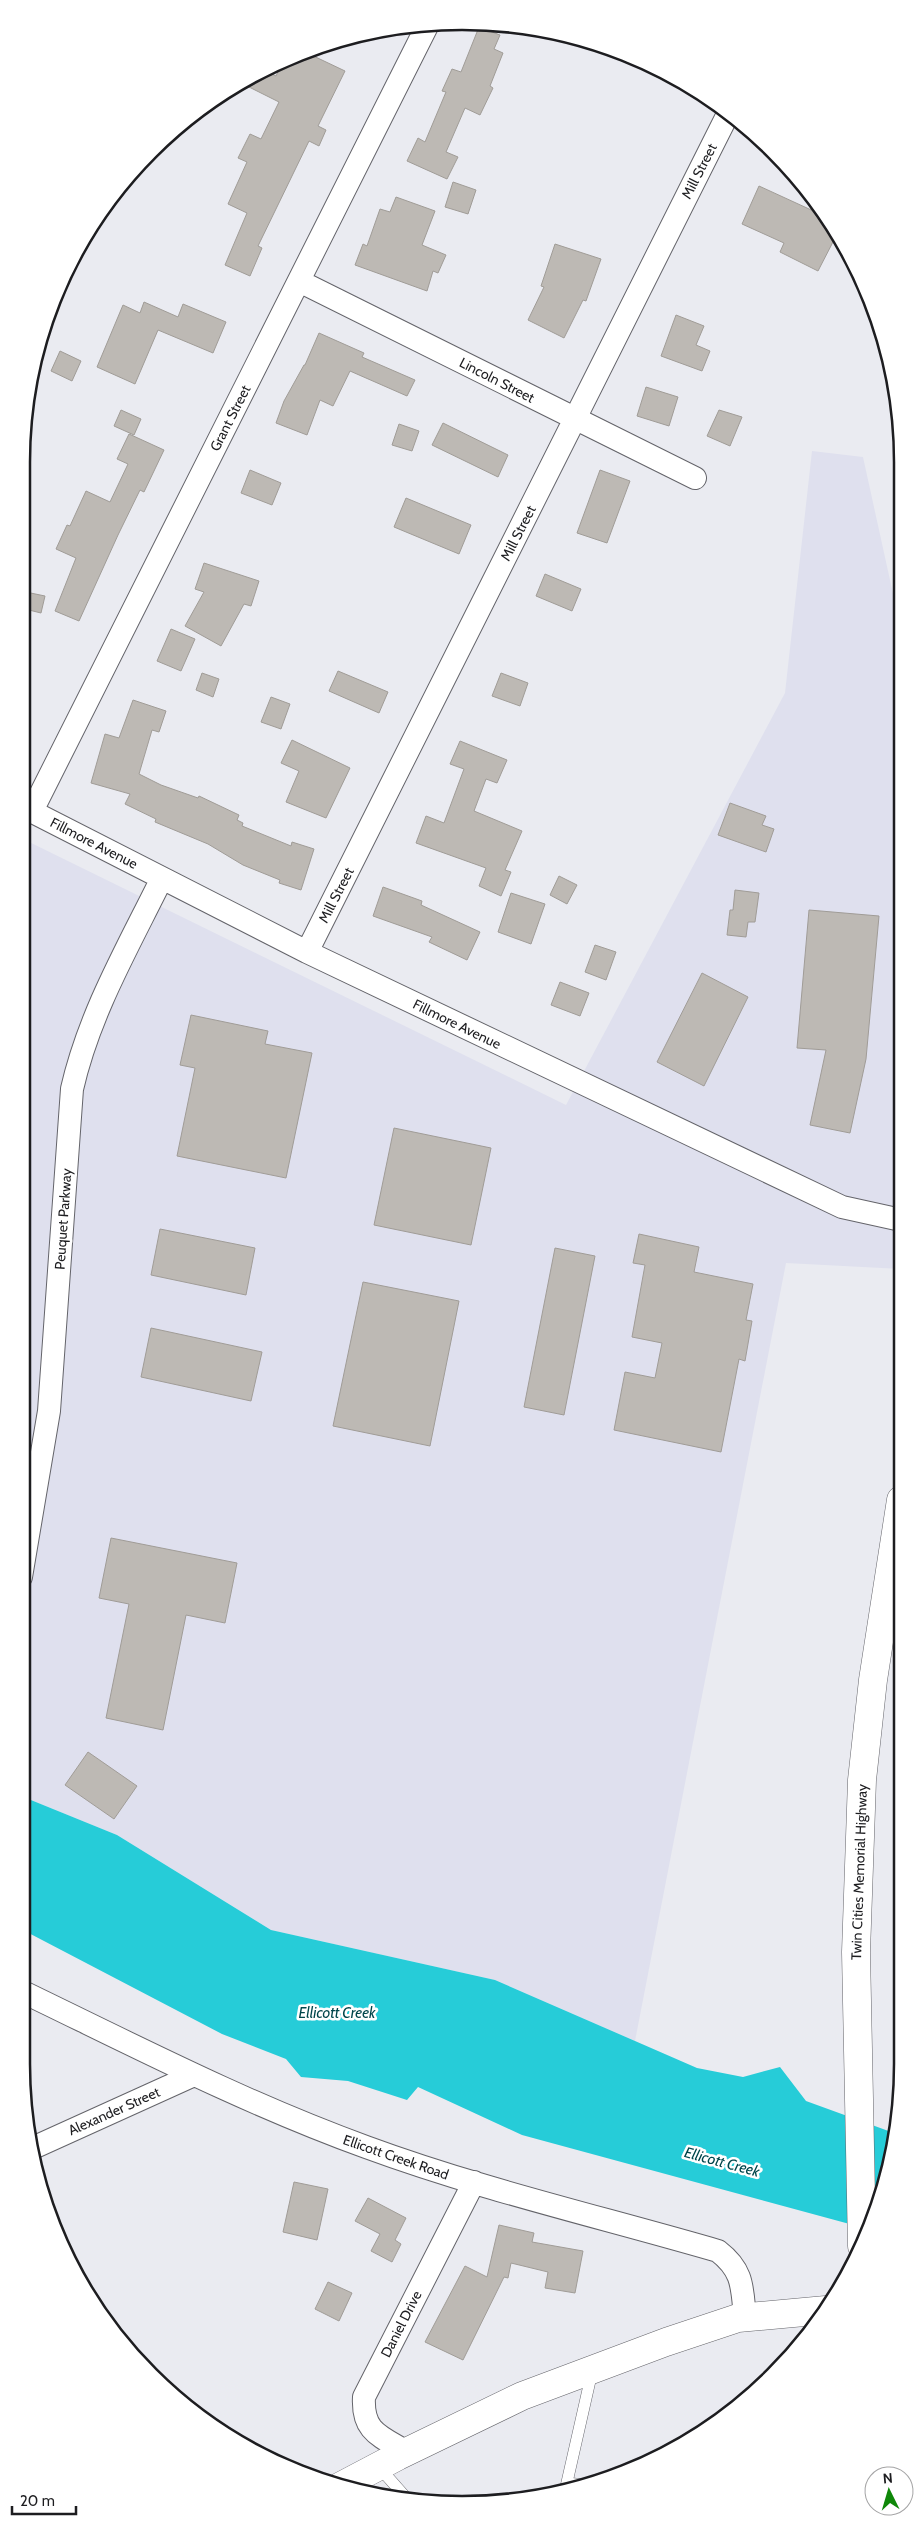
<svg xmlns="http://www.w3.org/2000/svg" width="924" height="2526" font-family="Cabin,sans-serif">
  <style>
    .built { fill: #dfe0ee }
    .water { fill: #26ccd8 }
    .building { fill: #bdb9b4; stroke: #a09c97 }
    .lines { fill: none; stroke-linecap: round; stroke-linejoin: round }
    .service-casing { stroke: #64646a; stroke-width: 12 }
    .minor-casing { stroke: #64646a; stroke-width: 24 }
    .tertiary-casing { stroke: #64646a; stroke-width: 29 }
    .primary-casing { stroke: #64646a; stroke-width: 29 }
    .service { stroke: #fff; stroke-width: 11 }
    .minor { stroke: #fff; stroke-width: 22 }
    .tertiary { stroke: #fff; stroke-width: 28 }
    .primary { stroke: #fff; stroke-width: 28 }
    .labels { text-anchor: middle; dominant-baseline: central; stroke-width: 5; stroke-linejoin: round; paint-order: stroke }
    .street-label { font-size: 14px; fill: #1d1d20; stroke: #fff }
    .water-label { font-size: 15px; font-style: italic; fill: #00464b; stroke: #fff }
    .rim { fill: none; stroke: #1d1d20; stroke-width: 2.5 }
  </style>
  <rect width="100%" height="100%" fill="#eaebf1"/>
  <!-- built -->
  <path class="built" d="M812 451 863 457 899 621 901 1269 786 1263 635 2041 495 1980 271 1930 117 1835 21 1796V838L566 1105 785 693Z"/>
  <!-- water -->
  <path class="water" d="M21 1796 117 1835 271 1930 495 1980 697 2068 743 2077 780 2067 806 2101 894 2133 888 2178 868 2229 522 2135 418 2087 407 2100 348 2081 301 2077 286 2059 222 2034 21 1929Z"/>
  <!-- building -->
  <path class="building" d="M479 27 500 35 494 49 503 53 490 86 493 88 480 115 465 108 446 152 458 157 447 179 407 161 418 138 425 142 446 92 442 91 452 69 461 72Z
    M305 52 345 71 318 126 326 130 319 146 309 141 258 246 262 248 250 276 225 265 247 213 228 204 247 162 238 158 250 134 261 139 279 102 239 82 264 70 276 76 283 61Z
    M453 182 476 190 468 214 445 207Z
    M759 186 820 214 835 238 818 271 780 252 784 243 742 224Z
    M396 197 435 211 422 245 446 255 438 273 433 271 427 291 355 265 363 244 367 246 380 209 390 212Z
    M555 244 601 259 586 301 583 300 564 338 528 320 544 287 541 286Z
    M144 302 178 317 183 304 226 322 213 353 158 330 135 384 97 367 123 305 140 313Z
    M676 315 704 326 696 345 710 351 702 371 661 356Z
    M319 333 364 353 362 357 415 380 407 396 350 371 333 406 320 400 307 435 276 423 284 401 304 365H305Z
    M60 351 81 361 72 381 51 371Z
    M646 387 678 397 669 426 637 416Z
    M121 410 141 419 134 435 114 426Z
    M719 410 742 417 730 446 707 436Z
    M443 423 508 455 498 477 432 445Z
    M399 424 419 431 412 451 392 445Z
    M129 434 164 450 144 492 140 490 118 535 79 621 55 611 76 558 56 549 67 525 70 526 86 491 110 502 128 464 117 459Z
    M250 470 281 483 272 505 241 493Z
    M600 470 630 481 607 543 577 533Z
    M406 498 471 525 459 554 394 527Z
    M204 563 259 581 251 606 244 604 221 646 185 626 204 592 195 589Z
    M545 574 581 589 572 611 536 596Z
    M21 591 45 596 41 613 21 608Z
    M171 629 195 639 181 671 157 661Z
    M338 671 388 692 379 713 329 691Z
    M202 673 219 679 213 697 196 690Z
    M501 673 528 683 520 706 492 696Z
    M271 697 290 704 281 729 261 722Z
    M133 700 166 711 159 732 152 730 139 774 161 785 198 798 199 796 239 815 237 820 243 823 242 826 291 846 292 842 314 849 301 890 279 883 280 880 243 865 208 844 155 822 156 819 125 804 130 794 91 783 105 734 119 738Z
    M292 740 350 768 326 818 286 802 299 771 281 763Z
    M460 741 507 760 497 783 486 779 474 811 522 831 505 870 511 872 501 896 479 886 486 868 416 843 426 816 444 823 464 769 450 764Z
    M730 803 766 816 762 825 774 829 766 852 718 835Z
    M559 876 577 885 567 904 550 895Z
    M383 887 422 901 421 905 480 932 467 960 429 942 432 937 373 916Z
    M735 890 759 893 755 922H748L746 937 727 935 730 910H733Z
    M511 893 545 904 531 944 498 932Z
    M809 910 879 916 866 1059 850 1133 810 1125 826 1050 797 1048Z
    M595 945 616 952 606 980 585 972Z
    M702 973 748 997 704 1086 657 1062Z
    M560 982 589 993 580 1016 551 1005Z
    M191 1015 268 1031 265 1044 312 1053 286 1178 177 1156 195 1068 180 1065Z
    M394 1128 491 1148 471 1245 374 1225Z
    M160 1229 255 1248 246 1295 151 1275Z
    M639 1234 699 1247 694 1272 753 1284 746 1320 752 1321 745 1361 739 1359 721 1452 614 1430 625 1372 655 1378 662 1343 632 1337 645 1265 633 1263Z
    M555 1248 595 1256 564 1415 524 1407Z
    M363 1282 459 1301 430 1446 333 1426Z
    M151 1328 262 1352 251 1401 141 1377Z
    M111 1538 237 1563 225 1623 186 1615 163 1730 106 1718 129 1604 99 1598Z
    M88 1752 137 1786 114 1819 65 1785Z
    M294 2182 328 2189 317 2240 283 2232Z
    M368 2198 406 2218 395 2240 401 2244 392 2262 371 2251 380 2234 355 2221Z
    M499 2225 534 2233 532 2242 583 2251 575 2293 545 2288 548 2272 511 2263 508 2278 504 2277 463 2360 425 2342 465 2266 487 2277Z
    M328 2282 352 2293 339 2321 315 2309Z"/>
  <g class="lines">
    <defs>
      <path id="service" d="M378 2466 409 2501
        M567 2483 585 2485
        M565 2491 592 2372"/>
      <path id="minor" d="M299 281 695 478
        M21 806 307 952 842 1207 901 1220
        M32 811 428 24
        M307 952 728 114
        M21 1577 49 1411 72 1089C89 1014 128 947 162 878
        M21 1991C135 2046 247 2104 366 2147 480 2189 601 2217 718 2251 744 2271 742 2288 745 2318
        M35 2147 194 2075
        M407 2452C380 2436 362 2432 364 2397L474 2182"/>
      <path id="tertiary" d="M341 2486 398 2456 522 2396 666 2342 738 2318 826 2310"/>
      <path id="primary" d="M862 2246 856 1952 862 1780 873 1680 901 1500"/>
    </defs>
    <!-- service casing -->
    <use href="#service" class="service-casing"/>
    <!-- minor casing -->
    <use href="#minor" class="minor-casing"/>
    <!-- tertiary casing -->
    <use href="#tertiary" class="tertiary-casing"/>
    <!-- primary casing -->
    <use href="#primary" class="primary-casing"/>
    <!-- service -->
    <use href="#service" class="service"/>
    <!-- minor -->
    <use href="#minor" class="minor"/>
    <!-- tertiary -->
    <use href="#tertiary" class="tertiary"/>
    <!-- primary -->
    <use href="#primary" class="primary"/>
  </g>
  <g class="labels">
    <!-- street labels -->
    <g class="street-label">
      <text transform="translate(699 171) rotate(-63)">Mill Street</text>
      <text transform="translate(497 380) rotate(27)">Lincoln Street</text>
      <text transform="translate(230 418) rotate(-63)">Grant Street</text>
      <text transform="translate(518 533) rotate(-63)">Mill Street</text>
      <text transform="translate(94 843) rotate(27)">Fillmore Avenue</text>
      <text transform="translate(336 895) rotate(-63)">Mill Street</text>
      <text transform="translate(457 1024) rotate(26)">Fillmore Avenue</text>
      <text transform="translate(63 1219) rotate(-86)">Peuquet Parkway</text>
      <text transform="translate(859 1872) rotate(-88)">Twin Cities Memorial Highway</text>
      <text transform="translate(114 2111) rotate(-24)">Alexander Street</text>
      <text transform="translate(396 2157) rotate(19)">Ellicott Creek Road</text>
      <text transform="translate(401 2324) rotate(-63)">Daniel Drive</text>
    </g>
    <!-- water labels -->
    <g class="water-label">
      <text x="337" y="2013">Ellicott Creek</text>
      <text transform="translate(722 2162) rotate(15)">Ellicott Creek</text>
    </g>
  </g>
  <!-- crop -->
  <path d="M0 0H924V2526H0ZM462 30H462A432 432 0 0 1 894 462V2064A432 432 0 0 1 462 2496H462A432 432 0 0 1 30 2064V462A432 432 0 0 1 462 30Z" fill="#fff" fill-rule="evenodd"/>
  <path class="rim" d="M462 30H462A432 432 0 0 1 894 462V2064A432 432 0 0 1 462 2496H462A432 432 0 0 1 30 2064V462A432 432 0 0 1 462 30Z"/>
  <!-- north arrow -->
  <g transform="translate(889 2491) rotate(355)"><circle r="24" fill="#ffffff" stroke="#a5a5a6"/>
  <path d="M0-4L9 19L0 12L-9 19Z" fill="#0f8809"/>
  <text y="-8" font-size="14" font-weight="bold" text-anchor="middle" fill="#1d1d20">N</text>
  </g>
  <!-- scale -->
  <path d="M12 2506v8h64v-8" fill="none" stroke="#1d1d20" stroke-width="2.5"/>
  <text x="20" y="2506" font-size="15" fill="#1d1d20" stroke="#ffffff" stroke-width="4" paint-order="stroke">20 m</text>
</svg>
